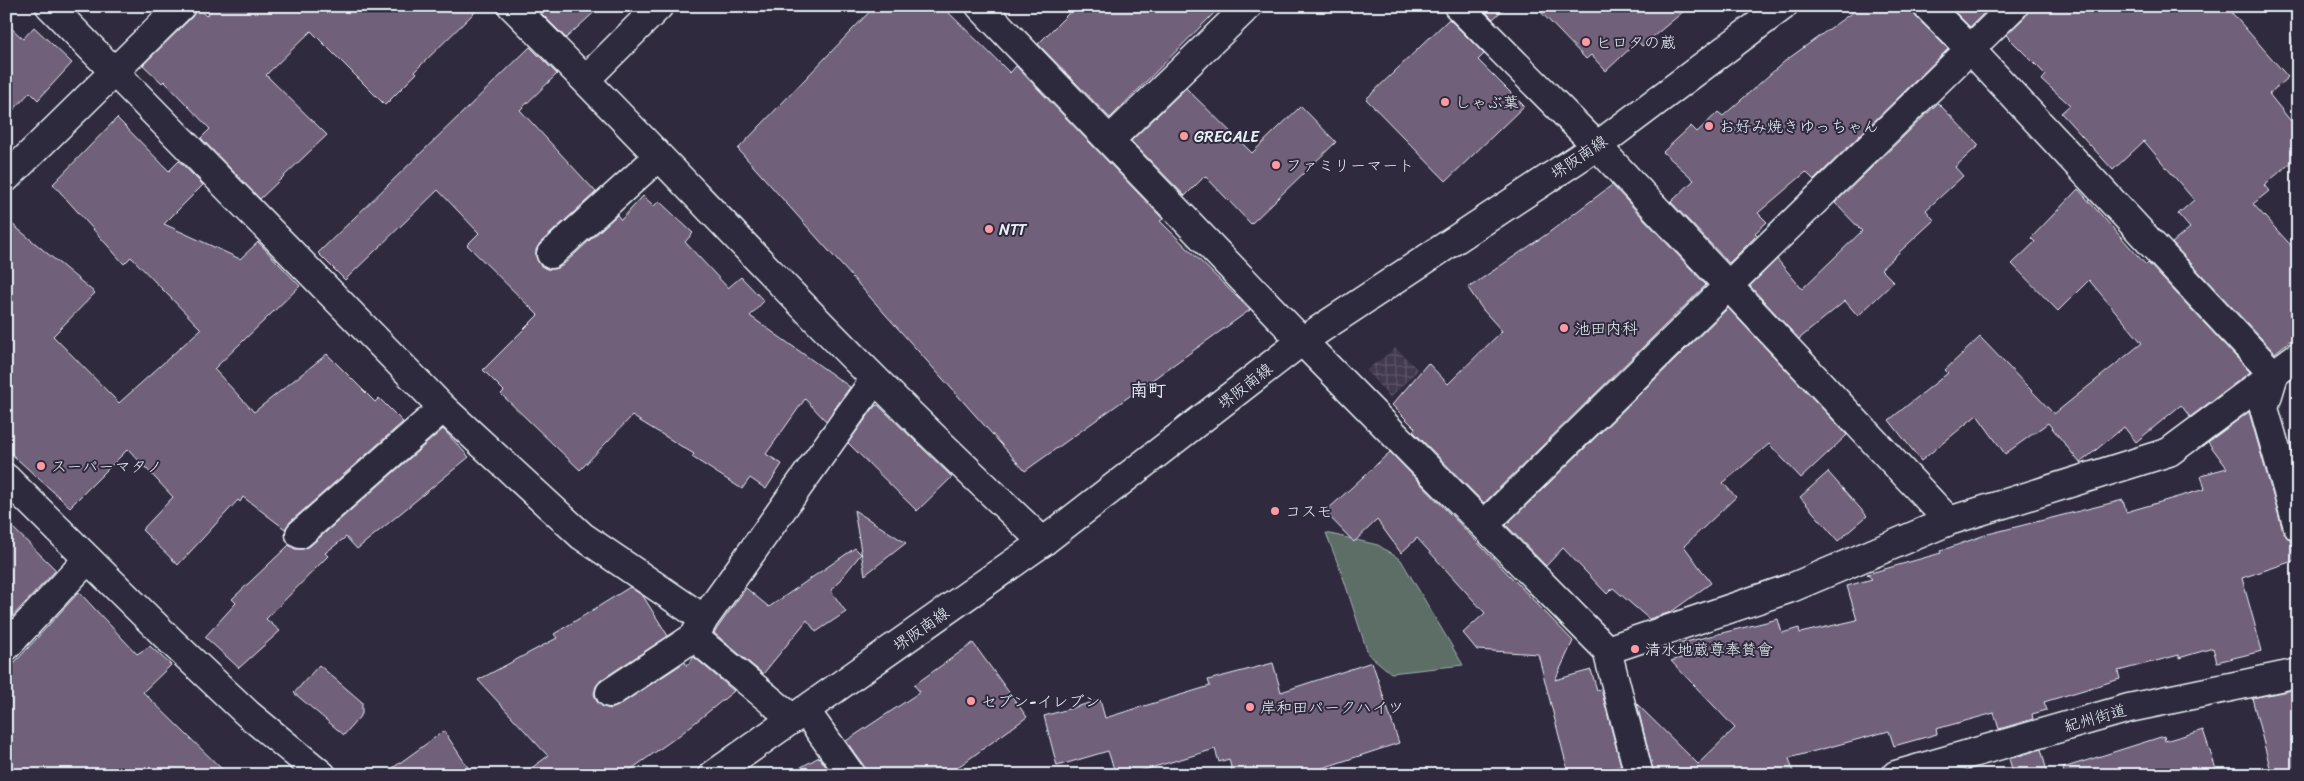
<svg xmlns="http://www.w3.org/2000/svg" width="2304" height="781" font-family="Sriracha,'Klee One',sans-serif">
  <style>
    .industrial { fill: url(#industrial-grid) }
    .green { fill: #5c6e66; stroke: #a2b0af }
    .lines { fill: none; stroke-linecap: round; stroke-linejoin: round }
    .stream { stroke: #8d9bae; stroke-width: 11 }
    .building { fill: #71607a; stroke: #e8f1f8 }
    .street-casing { stroke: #e8f1f8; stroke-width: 31 }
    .secondary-casing { stroke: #e8f1f8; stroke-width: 31 }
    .street { stroke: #2f2a3d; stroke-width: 28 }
    .secondary { stroke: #2f2a3d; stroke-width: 28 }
    .poi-dot { fill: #ff9aa2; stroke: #2f2a3d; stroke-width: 2 }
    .labels { text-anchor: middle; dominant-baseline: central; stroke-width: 4; stroke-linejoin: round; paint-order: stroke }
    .poi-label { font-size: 16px; fill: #e8f1f8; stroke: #2f2a3d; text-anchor: start }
    .street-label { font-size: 16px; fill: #e8f1f8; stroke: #2f2a3d }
    .neighbourhood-label { font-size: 18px; font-weight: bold; fill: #e8f1f8; stroke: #2f2a3d }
  </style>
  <defs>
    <pattern id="industrial-grid" width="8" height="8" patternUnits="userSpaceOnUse" patternTransform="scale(1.25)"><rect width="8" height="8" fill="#433a4f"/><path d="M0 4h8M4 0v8" fill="none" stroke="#5e5769"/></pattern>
  </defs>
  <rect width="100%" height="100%" fill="#2f2a3d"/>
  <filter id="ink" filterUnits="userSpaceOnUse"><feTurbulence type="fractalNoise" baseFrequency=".02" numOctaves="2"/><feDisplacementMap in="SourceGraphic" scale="10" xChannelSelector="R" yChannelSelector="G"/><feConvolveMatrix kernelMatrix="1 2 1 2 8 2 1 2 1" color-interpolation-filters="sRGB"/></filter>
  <g filter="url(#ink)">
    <!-- industrial -->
    <path class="industrial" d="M1396 348 1418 370 1390 398 1366 370Z"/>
    <!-- green -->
    <path class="green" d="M1326 533 1378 545 1401 560 1463 665 1391 673 1368 654 1343 577Z"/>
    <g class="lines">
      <!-- stream -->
      <path class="stream" d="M2298 37 2296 43 2298 53"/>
    </g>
    <!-- building -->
    <path class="building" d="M215 6H481L415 71 417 73 385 105 311 31 266 75 327 135 260 199 201 138 210 129 164 81 162 83 143 65 192 17 197 7 206 16Z
      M534 6H601L566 38Z
      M875 6H942L1010 73 1016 66 1163 219 1160 221 1250 310 1025 471 738 149Z
      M1076 6H1221L1110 118 1038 44Z
      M1480 6H1507L1493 19Z
      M1535 6H1690L1642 46 1638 41 1606 71 1591 55 1586 59Z
      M1861 6H1912L1916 17 1948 49 1814 180 1806 172 1758 213 1767 222 1755 233 1757 235 1729 263 1671 202 1694 180 1663 152 1691 126 1697 132 1718 112 1723 116 1785 61Z
      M1949 6H1991L1970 27Z
      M2029 6H2226L2288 77 2269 94 2298 130V157L2264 185 2269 191 2253 204 2298 253V334L2275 353 2172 243 2190 228 2178 214 2194 200 2144 141 2113 170 2061 113 2070 105 2042 80 2046 75 2006 35 2025 17Z
      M1449 19 1484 54 1478 60 1524 106 1446 181 1366 99Z
      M6 23 23 39 34 27 72 63 38 100 30 92 6 118Z
      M530 47 557 74 520 110 596 192 540 243 536 250V257L540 265 547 269H554L562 266 617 215 621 220 643 196 654 206 659 201 693 233 685 242 728 288 741 277 764 301 750 316 850 387 826 421 805 399 766 454 782 464 766 489 750 478 742 489 692 457 694 454 632 416 580 470 501 394 504 391 483 370 538 315 467 245 479 233 438 190 345 280 318 253Z
      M1186 88 1252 153 1301 106 1336 142 1251 224 1205 176 1185 196 1131 141Z
      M1938 103 1979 145 1955 167 1963 176 1926 210 1934 220 1881 269 1894 282 1858 316 1845 301 1799 339 1750 286 1777 259 1802 289 1862 231 1835 203Z
      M117 118 169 171 179 161 203 185 164 224 240 259 258 242 300 286 214 369 254 412 327 354 375 402 379 398 403 422 290 522 285 529 243 497 240 502 238 500 178 565 142 530 173 497 128 449 70 507 6 449V219L95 293 53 336 119 403 201 329 131 257 124 264 53 184Z
      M1612 185 1706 285 1484 503 1413 431 1415 428 1392 405 1428 363 1448 384 1502 331 1483 310 1468 288 1547 234Z
      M2078 189 2146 265 2148 263 2250 372 2190 417 2181 405 2136 442 2124 427 2080 463 2048 423 2005 454 1977 415 1921 461 1889 420 1948 373 1945 370 1980 337 2054 414 2142 343 2089 280 2058 311 2012 264 2035 242 2031 238Z
      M1728 308 1847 435 1801 478 1769 444 1723 483 1736 497 1684 546 1711 583 1671 612 1649 619 1613 588 1607 594 1563 548 1546 566 1506 525Z
      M878 405 952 477 917 511 848 443 875 406Z
      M2249 412 2283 531 2290 540 2296 560 2242 578 2262 651 2217 662 2213 648 2179 658V655L2118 671 2120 679 2044 702 2047 710 2032 714 2033 719 1999 729 1994 713 1936 729 1937 734 1894 746 1889 731 1789 758 1794 775H1654L1637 704 1698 764 1735 728 1671 661 1691 655 1678 644 1778 619 1782 633 1799 628 1800 633 1857 620 1847 586 1872 579 1867 574 1941 553 1940 551 1988 534 2123 500 2126 512 2205 489 2201 475 2227 468 2208 442Z
      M443 429 469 457 357 549 346 537 325 553 328 556 266 619 280 631 239 668 205 637 236 603 232 599 289 545 295 549H303L310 546Z
      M1390 452 1573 641 1555 680 1591 670 1597 690 1601 689 1621 766 1589 775H1569L1538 654 1477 650 1463 633 1485 613 1417 538 1401 553 1377 520 1354 542 1325 512Z
      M1828 472 1867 516 1838 541 1800 497Z
      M854 510 906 543 865 575Z
      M6 521 56 570 9 620 6 617Z
      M855 548 861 554 831 591 846 612 816 632 807 620 763 674 714 633 746 588 769 607Z
      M630 587 643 596 668 636 601 680 596 686 594 694 597 702 603 707 611 709 618 706 685 662 687 666 694 657 734 691 681 734 623 775H522L548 756 478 680 557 638 554 634Z
      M79 592 137 654 150 646 171 665 143 692 228 775H6V672Z
      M973 643 1027 717 947 775H866L864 766 846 741 920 692 914 685Z
      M1372 662 1399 743 1301 775H1233L1229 759 1219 762 1215 749 1127 775H1116L1108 751 1057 766 1044 716 1100 700 1105 718 1210 686 1208 680 1273 663 1281 692Z
      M319 665 362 702V714L344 735 294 693Z
      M2298 689V775H2272L2252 698Z
      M2203 730 2218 775H2064L2063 768 2164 736 2165 741Z
      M444 731 473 775H383Z
      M2041 749 2048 775H2014L2009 759Z
      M819 757 832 775H787Z"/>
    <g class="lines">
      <defs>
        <path id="street" d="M50 6 443 408 582 536 704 619 694 637 793 719
          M512 6C635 128 752 256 874 378 929 434 987 488 1043 542
          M1458 6 1597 146 1949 521
          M1927 6 1970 49 2274 375
          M586 79 659 6
          M1110 140 1248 6
          M6 178 181 6
          M551 254 658 157
          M1302 341 1607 650 1639 775
          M2274 375 2264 408 2298 527
          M6 478 173 643 248 714 322 775
          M1484 525 2014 6
          M300 534 443 408
          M704 619 875 379
          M6 647 88 559
          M1607 650 1791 588 1949 521 2169 452 2298 356
          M610 693 694 637
          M805 710 851 775
          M1896 775 2129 708 2298 673"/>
        <path id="secondary" d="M980 6 1302 341
          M713 775 1043 542 1302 341 1597 146 1783 6"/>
      </defs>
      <!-- street casing -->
      <use href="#street" class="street-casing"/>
      <!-- secondary casing -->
      <use href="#secondary" class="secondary-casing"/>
      <!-- street -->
      <use href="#street" class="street"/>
      <!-- secondary -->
      <use href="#secondary" class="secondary"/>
    </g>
  </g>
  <!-- markers -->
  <g class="poi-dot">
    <circle cx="1586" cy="42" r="5"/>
    <circle cx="1445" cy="102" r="5"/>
    <circle cx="1709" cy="126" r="5"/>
    <circle cx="1184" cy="136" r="5"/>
    <circle cx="1276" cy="165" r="5"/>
    <circle cx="989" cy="229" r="5"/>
    <circle cx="1564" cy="328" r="5"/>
    <circle cx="41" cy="466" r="5"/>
    <circle cx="1275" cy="511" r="5"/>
    <circle cx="1635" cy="649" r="5"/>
    <circle cx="971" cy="701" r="5"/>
    <circle cx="1250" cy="707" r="5"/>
  </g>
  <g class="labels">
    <!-- poi labels -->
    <g class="poi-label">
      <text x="1596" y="42">ヒロタの蔵</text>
      <text x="1455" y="102">しゃぶ葉</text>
      <text x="1719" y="126">お好み焼きゆっちゃん</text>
      <text x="1194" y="136">GRECALE</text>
      <text x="1286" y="165">ファミリーマート</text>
      <text x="999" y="229">NTT</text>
      <text x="1574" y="328">池田内科</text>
      <text x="51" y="466">スーパーマタノ</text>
      <text x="1285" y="511">コスモ</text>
      <text x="1645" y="649">清水地蔵尊奉賛會</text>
      <text x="981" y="701">セブン-イレブン</text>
      <text x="1260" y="707">岸和田パークハイツ</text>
    </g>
    <!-- street labels -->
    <g class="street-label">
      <text transform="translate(1579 157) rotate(-34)">堺阪南線</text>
      <text transform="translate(1245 386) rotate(-38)">堺阪南線</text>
      <text transform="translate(921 629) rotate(-35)">堺阪南線</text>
      <text transform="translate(2095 718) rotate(-16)">紀州街道</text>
    </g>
    <!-- neighbourhood labels -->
    <g class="neighbourhood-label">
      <text x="1148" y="390">南町</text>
    </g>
  </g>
  <!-- margin -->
  <rect width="2304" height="781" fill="none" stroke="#2f2a3d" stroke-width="25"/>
  <rect x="12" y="12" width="2279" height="756" fill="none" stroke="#e8f1f8" stroke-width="2" filter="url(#ink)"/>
</svg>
